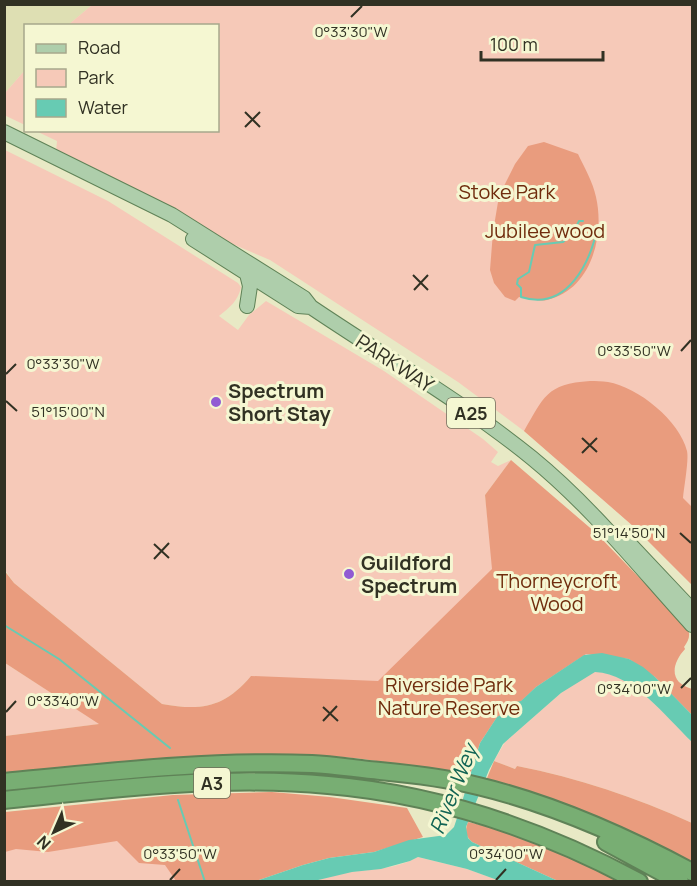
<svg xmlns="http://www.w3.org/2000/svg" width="697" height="886" font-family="Manrope,sans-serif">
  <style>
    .built { fill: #dedfb3 }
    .green { fill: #f6c9b8 }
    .forest { fill: #e99c7e }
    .water { fill: #67cbb3 }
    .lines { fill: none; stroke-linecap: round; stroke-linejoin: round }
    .stream { stroke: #67cbb3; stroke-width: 2 }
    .primary-casing { stroke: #5f8257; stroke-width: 16 }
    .highway-casing { stroke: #5f8257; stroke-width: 20 }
    .primary { stroke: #aeceab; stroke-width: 14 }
    .highway { stroke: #78ae73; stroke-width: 16 }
    .ticks { fill: none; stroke: #313123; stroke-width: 2 }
    .poi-dot { fill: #915bd3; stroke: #f5f7d2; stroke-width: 2 }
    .labels { text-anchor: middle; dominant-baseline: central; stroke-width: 6; stroke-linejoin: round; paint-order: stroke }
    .shield { fill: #f5f7d2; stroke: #6c6c58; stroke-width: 1.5 }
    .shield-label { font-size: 18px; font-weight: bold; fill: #313123 }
    .park-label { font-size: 20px; fill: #702c0d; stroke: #f5f7d2 }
    .street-label { font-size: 20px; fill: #313123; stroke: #f5f7d2 }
    .poi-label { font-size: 20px; font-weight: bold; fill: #313123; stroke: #f5f7d2; text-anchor: start }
    .water-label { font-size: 21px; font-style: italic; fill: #126454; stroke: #f5f7d2 }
    .ticks-label { font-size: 15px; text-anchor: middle; fill: #313123; stroke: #f5f7d2; stroke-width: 6; stroke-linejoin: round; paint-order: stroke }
  </style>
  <rect width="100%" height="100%" fill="#e8e9c5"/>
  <!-- built -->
  <path class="built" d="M5 5H92L68 25 26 26 25 70 5 93Z"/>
  <!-- green -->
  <path class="green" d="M92 5H692V585L633 526 524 431 458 382 270 260 202 231 56 152 57 141 36 131 218 130V26L68 25Z
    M25 70V125L4 115 5 93Z
    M5 150 108 201 238 283 241 287C238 301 230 307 219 316L238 330 249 315 266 301 384 371 483 439 498 452 491 462 498 466 511 460 485 495 493 569 399 661 435 645 559 502 596 533 689 634 684 647 685 649C671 664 669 683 692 689V715L655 679 629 659 603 653 466 750 168 743 87 660 207 736 251 676C224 708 201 711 162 704L14 583 5 570Z
    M5 663 100 724 5 736Z
    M592 672C627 668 669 719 692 742V823C635 797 578 778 517 766L515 769 494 761 505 742 561 693Z
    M56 819 249 880 5 882 4 826Z
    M418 857 467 869 500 881 314 882C346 866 387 875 418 857Z"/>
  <!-- forest -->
  <path class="forest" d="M544 142 578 154C584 167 593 182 596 197 605 236 591 290 547 300 539 302 527 298 519 297L515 301 505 297 494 283 490 270 493 232 499 196 515 164 528 146Z
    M590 381C596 381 602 381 608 382 638 387 680 421 687 451 689 460 684 487 683 498L692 507V585L633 526 524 431C544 397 546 384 590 381Z
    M511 460 596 533 687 627C691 635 689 640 684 647L685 649C671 664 669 683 692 689V715L655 677 629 659 586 654 536 687 516 706 497 717 480 743 469 779C421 768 373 758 324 756 218 751 111 764 5 773V736L99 724 5 663 4 570 14 583 162 704C201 711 224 708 251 676L378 681 492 569 485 495Z
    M494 761 515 769 517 766C578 778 635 797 692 823V865L485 783Z
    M272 792 330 797 407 808 423 837 374 852 329 858 303 865 259 880 176 881 165 865 139 863 117 841 48 852 16 849 5 852V812L173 795Z
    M468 822C521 833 571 858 619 881H558L472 842C465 836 465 830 468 822Z"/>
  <!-- water -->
  <path class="water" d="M602 653 629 659 643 667 655 677 692 715V742C665 716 634 674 595 672L561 693 503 744 489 770 466 827 468 838 472 842 558 881H500L467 869 418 857 410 861 381 869 352 872 314 881 241 882 259 880 303 865 329 858 374 852 409 840 446 835 454 827 458 815 480 743 497 717 516 706 518 704 516 702 521 701 536 687 584 655Z"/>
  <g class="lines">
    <!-- stream -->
    <path class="stream" d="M583 221H579L573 233 563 242 535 245 529 272 518 279 517 284 521 288V297C568 312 591 261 598 225
      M4 625 59 659 170 748
      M178 800 205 882"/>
    <defs>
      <path id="primary" d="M4 132 172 215 304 298 311 307C385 357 463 402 532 458 592 507 640 568 692 625
        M193 239 298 306 311 307
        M247 306 250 286 247 274
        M626 540 692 610"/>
      <path id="highway" d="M4 782C107 772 209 760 312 764 335 765 357 769 380 771 413 774 446 778 478 786 553 804 625 836 692 872
        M4 800C111 789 220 775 328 785 437 794 542 830 639 882
        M606 842 680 882"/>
    </defs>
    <!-- primary casing -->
    <use href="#primary" class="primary-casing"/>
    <!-- highway casing -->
    <use href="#highway" class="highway-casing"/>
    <!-- primary -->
    <use href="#primary" class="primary"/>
    <!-- highway -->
    <use href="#highway" class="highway"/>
  </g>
  <!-- ticks -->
  <path class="ticks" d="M351 17 362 6M245 112 260 127M245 127 260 112M413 275 428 290M414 290 428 275M681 351 691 340M6 374 16 364M6 401 17 411M582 438 597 452M582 453 597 438M680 533 691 543M154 544 169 558M154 559 169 543M681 688 691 678M323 707 338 721M6 712 16 701M323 721 337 706M170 880 180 869M496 880 506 869"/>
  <!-- markers -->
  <g class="poi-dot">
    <circle cx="216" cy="402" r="6"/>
    <circle cx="349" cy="574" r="6"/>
  </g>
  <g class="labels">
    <!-- shield labels -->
    <g class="shield">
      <rect x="447" y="398" width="48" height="30" rx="4.5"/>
      <rect x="194" y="768" width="36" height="30" rx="4.5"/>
    </g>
    <g class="shield-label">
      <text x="471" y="413">A25</text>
      <text x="212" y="783">A3</text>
    </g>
    <!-- park labels -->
    <g class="park-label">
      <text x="507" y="191">Stoke Park</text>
      <text x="545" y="230">Jubilee wood</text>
      <text x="557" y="580">Thorneycroft<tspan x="557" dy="23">Wood</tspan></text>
      <text x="449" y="684">Riverside Park<tspan x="449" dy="23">Nature Reserve</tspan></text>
    </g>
    <!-- street labels -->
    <g class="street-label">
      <text transform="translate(395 363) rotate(33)">PARKWAY</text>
    </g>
    <!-- poi labels -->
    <g class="poi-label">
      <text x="228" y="390">Spectrum<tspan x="228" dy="23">Short Stay</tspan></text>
      <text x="361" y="562">Guildford<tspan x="361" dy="23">Spectrum</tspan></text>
    </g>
    <!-- water labels -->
    <g class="water-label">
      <text transform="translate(453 789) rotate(-68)">River Wey</text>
    </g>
  </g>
  <g class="ticks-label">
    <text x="351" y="37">0°33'30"W</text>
    <text x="634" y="356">0°33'50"W</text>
    <text x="63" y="369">0°33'30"W</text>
    <text x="68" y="417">51°15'00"N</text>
    <text x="629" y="538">51°14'50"N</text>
    <text x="634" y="694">0°34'00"W</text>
    <text x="63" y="706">0°33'40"W</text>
    <text x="180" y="859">0°33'50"W</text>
    <text x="506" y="859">0°34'00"W</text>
  </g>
  <!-- border -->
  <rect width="697" height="886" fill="none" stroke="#313123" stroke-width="12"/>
  <!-- legend -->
  <rect x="24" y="24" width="195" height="108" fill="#f5f7d2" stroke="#a7a88c" stroke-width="1.5"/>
  <rect x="36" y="44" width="30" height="9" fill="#aeceab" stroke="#a7a88c" stroke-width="1.5"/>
  <text x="78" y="54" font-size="18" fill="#313123">Road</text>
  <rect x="36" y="69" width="30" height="18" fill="#f6c9b8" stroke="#a7a88c" stroke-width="1.5"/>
  <text x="78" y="84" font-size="18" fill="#313123">Park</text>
  <rect x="36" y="99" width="30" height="18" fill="#67cbb3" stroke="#a7a88c" stroke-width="1.5"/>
  <text x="78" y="114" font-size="18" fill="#313123">Water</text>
  <!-- north arrow -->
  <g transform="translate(54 832) rotate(224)" stroke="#f5f7d2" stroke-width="4.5" paint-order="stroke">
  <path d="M0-4.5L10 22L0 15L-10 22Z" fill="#313123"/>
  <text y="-9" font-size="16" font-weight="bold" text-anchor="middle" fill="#313123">N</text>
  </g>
  <!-- scale -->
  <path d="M481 51v9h122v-9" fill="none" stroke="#313123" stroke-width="3"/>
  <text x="490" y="51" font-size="18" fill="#313123" stroke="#f5f7d2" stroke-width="4.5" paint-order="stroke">100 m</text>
</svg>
